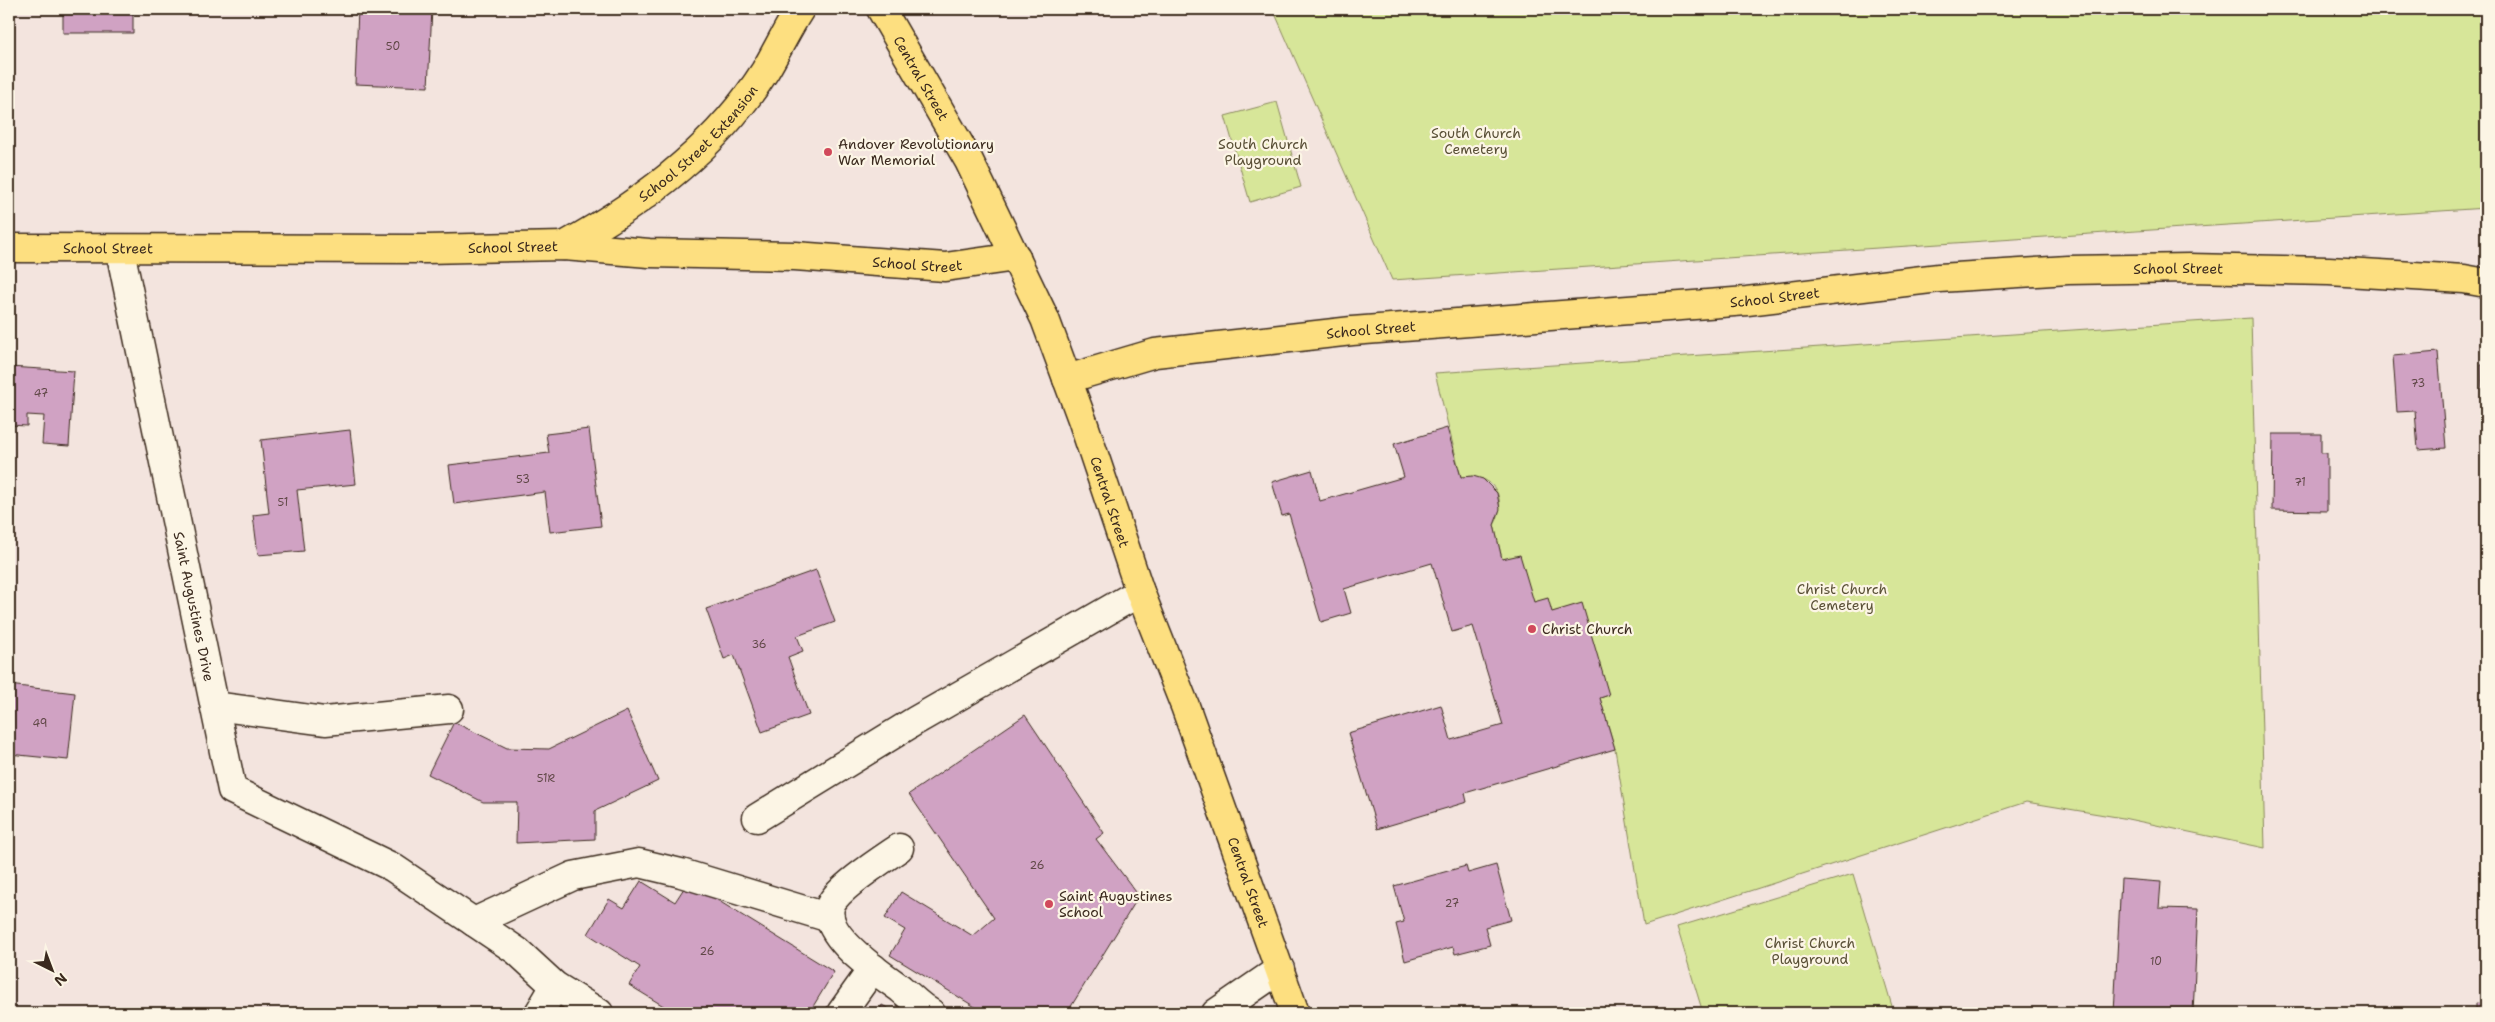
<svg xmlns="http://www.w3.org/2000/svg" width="2495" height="1022" font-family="'Shantell Sans',sans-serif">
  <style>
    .green { fill: #d7e699; stroke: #89885c }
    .building { fill: #d0a2c3; stroke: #3b2a1e }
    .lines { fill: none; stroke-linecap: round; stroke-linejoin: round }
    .minor-casing { stroke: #3b2a1e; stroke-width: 31 }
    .major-casing { stroke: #3b2a1e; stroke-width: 31 }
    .minor { stroke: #fcf5e5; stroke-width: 28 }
    .major { stroke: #fddf80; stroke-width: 28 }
    .poi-dot { fill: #d1495b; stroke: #fcf5e5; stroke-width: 2 }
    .labels { text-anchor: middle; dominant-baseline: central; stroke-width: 4.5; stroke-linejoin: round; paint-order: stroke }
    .number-label { font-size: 11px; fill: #604847 }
    .street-label { font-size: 14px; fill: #3b2a1e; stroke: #fcf5e5 }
    .park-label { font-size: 14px; fill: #5a5037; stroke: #fcf5e5 }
    .poi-label { font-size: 14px; fill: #3b2a1e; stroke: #fcf5e5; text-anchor: start }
  </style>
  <rect width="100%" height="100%" fill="#f3e4de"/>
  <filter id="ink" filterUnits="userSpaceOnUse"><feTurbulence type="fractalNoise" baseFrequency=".02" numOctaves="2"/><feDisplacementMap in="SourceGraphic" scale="10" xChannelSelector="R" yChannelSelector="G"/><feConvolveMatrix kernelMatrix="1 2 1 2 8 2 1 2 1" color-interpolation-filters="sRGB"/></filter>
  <g filter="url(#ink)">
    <!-- green -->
    <path class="green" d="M1273 9H2486V208L1392 280Z
      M1277 102 1301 187 1250 202 1225 116Z
      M2251 318 2265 848 2123 818 2026 802 1644 925 1615 749 1600 698 1609 695 1552 612 1534 602 1502 559 1494 525C1503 510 1502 489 1485 480 1478 477 1469 478 1461 477L1435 373Z
      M1853 874 1894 1013H1703L1677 927Z"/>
    <!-- building -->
    <path class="building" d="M63 9H133V33H63Z
      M358 9H432L428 87 355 84Z
      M2438 352 2446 448 2418 450 2415 411 2397 412 2393 356Z
      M2481 365H2486V456H2484Z
      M9 367 74 371 69 446 42 444 44 416 27 415V426L9 425Z
      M1447 428 1461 477 1473 476 1483 479 1497 493 1500 509 1494 525 1502 559 1520 555 1534 602 1548 598 1552 612 1582 603 1609 695 1600 698 1615 749 1465 793 1467 802 1377 829 1348 733 1441 705 1451 740 1503 725 1473 626 1452 632 1432 563 1344 589 1351 613 1321 622 1289 514 1282 516 1272 482 1312 470 1320 501 1404 477 1394 444Z
      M589 429 601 526 550 532 545 492 454 504 449 465 549 453 546 434Z
      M350 430 356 484 297 490 304 551 258 555 253 515 269 513 261 440Z
      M2273 434H2321V453H2327V511L2272 510Z
      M816 570 835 622 797 636 803 651 788 657 809 715 762 732 734 655 724 659 706 609Z
      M9 685 75 693 68 760 9 754Z
      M627 711 658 781 595 811V839L516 843 517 802H483L428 774 454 722 507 748 549 749Z
      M1025 715 1104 833 1096 839 1139 896 1067 1013H985L890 955 905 930 885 918 901 892 973 936 994 918 909 794Z
      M1496 865 1511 920 1485 927 1490 945 1455 954 1453 947 1405 961 1396 924 1404 922 1394 886 1466 866 1468 873Z
      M2121 879 2161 882 2159 908 2198 909 2193 1013H2114Z
      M641 881 675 902 688 882 834 972 809 1013H675L629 985 640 967 588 934 609 899 624 908Z
      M2484 995H2486V1013H2476V1003L2484 1004Z
      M882 1005 897 1013H878Z"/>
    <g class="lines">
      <defs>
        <g id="minor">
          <path id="s1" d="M120 250 232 790 392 867 517 951 555 986 599 1013"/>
          <path d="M215 706 325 721 449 709"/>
          <path d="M757 818 915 721 1140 592"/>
          <path d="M899 848C883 859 838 888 831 904 819 935 881 974 901 989 911 997 920 1007 931 1013"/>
          <path d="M474 922 573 876 639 863 681 873 830 918"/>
          <path d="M539 1013 555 986"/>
          <path d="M841 1013 873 968"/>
          <path d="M1216 1013 1280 969"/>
        </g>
        <g id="major">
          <path id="s2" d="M881 9 969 161 1045 319 1083 422 1140 592 1185 706 1295 1013"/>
          <path id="s3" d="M564 246C641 204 717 147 765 71 777 51 787 29 800 9"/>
          <path id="s4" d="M9 248 426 249 564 246 649 253 795 256 945 267 1016 257"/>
          <path id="s5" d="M1067 379 1155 353 1352 331 1747 301 1939 278 2068 270 2189 268 2329 271 2464 279 2486 283"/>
        </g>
      </defs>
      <!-- minor casing -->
      <use href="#minor" class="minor-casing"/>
      <!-- major casing -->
      <use href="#major" class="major-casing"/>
      <!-- minor -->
      <use href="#minor" class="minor"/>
      <!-- major -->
      <use href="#major" class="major"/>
    </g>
  </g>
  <!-- markers -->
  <g class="poi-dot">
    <circle cx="828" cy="152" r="5"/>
    <circle cx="1532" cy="629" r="5"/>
    <circle cx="1049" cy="904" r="5"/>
  </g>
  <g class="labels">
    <!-- number labels -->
    <g class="number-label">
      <text x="393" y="46">50</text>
      <text x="2418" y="383">73</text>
      <text x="41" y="393">47</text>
      <text x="523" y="479">53</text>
      <text x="2300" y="482">71</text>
      <text x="283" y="502">51</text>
      <text x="759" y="644">36</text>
      <text x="40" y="723">49</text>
      <text x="546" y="778">51R</text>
      <text x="1037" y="865">26</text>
      <text x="1452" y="903">27</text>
      <text x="707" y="951">26</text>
      <text x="2156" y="961">10</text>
    </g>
    <!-- street labels -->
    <g class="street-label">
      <text stroke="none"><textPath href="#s2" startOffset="80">Central Street</textPath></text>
      <text stroke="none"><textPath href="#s3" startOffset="170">School Street Extension</textPath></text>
      <text stroke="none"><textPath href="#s4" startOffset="504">School Street</textPath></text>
      <text stroke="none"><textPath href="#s4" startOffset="99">School Street</textPath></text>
      <text stroke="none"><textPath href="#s4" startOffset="909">School Street</textPath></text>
      <text stroke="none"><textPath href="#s5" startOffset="1119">School Street</textPath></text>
      <text stroke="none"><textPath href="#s5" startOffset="714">School Street</textPath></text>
      <text stroke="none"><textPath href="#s5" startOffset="309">School Street</textPath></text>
      <text stroke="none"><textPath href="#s2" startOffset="545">Central Street</textPath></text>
      <text stroke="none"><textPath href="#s1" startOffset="364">Saint Augustines Drive</textPath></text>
      <text stroke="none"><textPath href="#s2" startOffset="950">Central Street</textPath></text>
    </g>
    <!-- park labels -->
    <g class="park-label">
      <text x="1476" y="133">South Church<tspan x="1476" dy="16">Cemetery</tspan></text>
      <text x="1263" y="144">South Church<tspan x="1263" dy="16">Playground</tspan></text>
      <text x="1842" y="589">Christ Church<tspan x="1842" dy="16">Cemetery</tspan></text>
      <text x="1810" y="943">Christ Church<tspan x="1810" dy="16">Playground</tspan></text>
    </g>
    <!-- poi labels -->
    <g class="poi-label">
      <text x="838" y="144">Andover Revolutionary<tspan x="838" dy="16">War Memorial</tspan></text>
      <text x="1542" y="629">Christ Church</text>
      <text x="1059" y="896">Saint Augustines<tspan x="1059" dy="16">School</tspan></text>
    </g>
  </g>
  <!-- margin -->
  <rect width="2495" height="1022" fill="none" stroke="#fcf5e5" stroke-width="30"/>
  <rect x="15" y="15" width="2465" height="992" fill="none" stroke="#3b2a1e" stroke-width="2" filter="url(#ink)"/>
  <!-- north arrow -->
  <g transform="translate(52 970) rotate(138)" stroke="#fcf5e5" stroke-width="4" paint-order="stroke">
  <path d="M0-4L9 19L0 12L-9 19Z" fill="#3b2a1e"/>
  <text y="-8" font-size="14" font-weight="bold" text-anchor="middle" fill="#3b2a1e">N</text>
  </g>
</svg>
